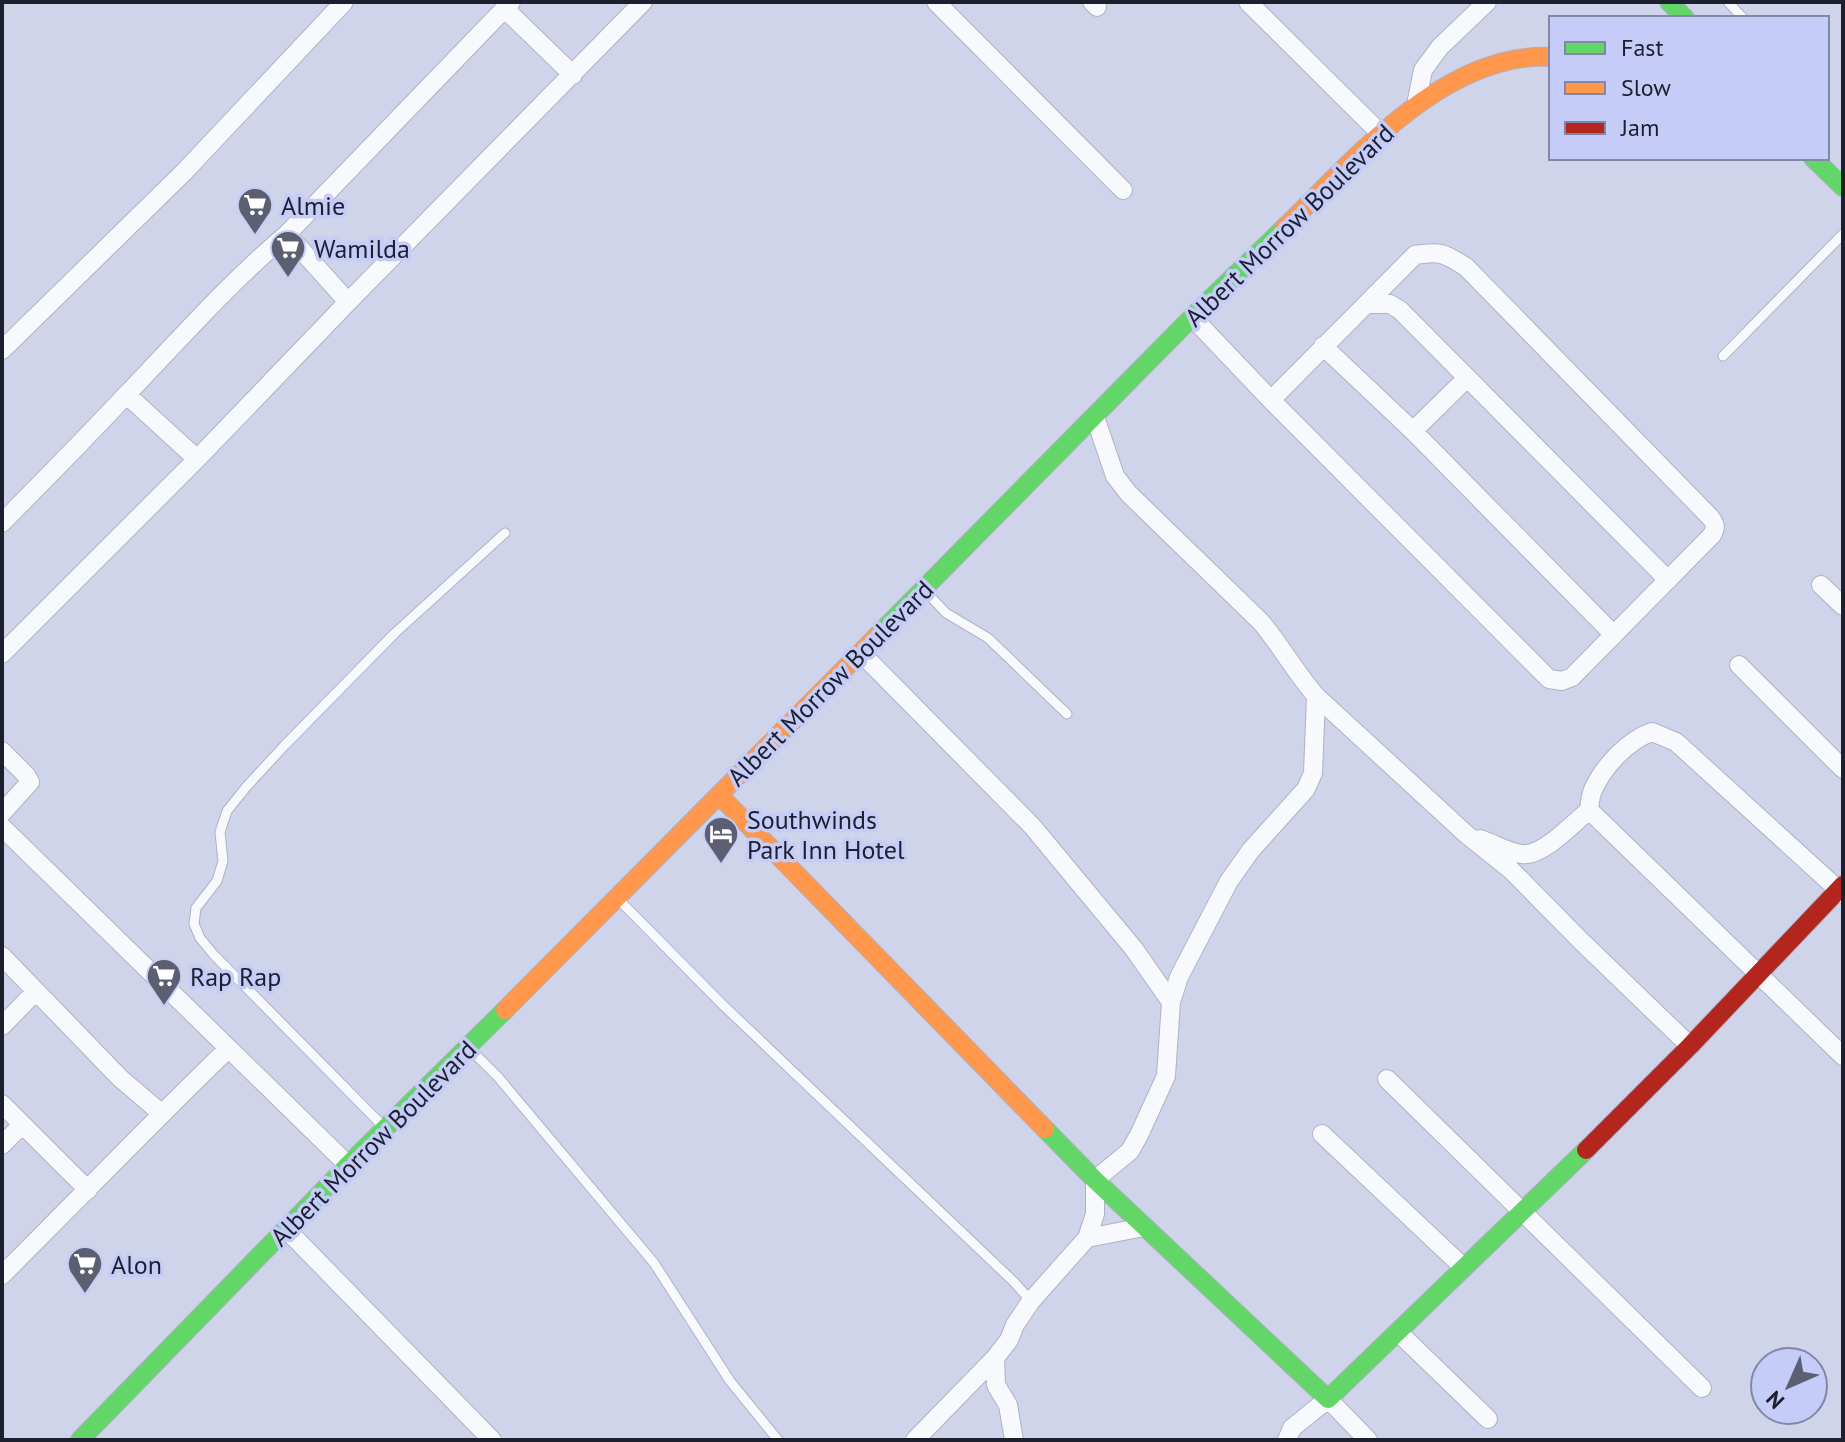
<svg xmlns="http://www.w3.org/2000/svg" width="1845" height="1442" font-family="'PT Sans',sans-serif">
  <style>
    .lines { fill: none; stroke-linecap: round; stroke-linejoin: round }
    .lane-casing { stroke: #aeb2c4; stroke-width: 11 }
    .street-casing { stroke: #aeb2c4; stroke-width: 20 }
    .fast-casing { stroke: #aeb2c4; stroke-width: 20 }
    .slow-casing { stroke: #aeb2c4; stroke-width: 20 }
    .jam-casing { stroke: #aeb2c4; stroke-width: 20 }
    .path { stroke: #d3d5dd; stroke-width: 3; stroke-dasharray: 6 4; stroke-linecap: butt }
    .lane { stroke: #f8f9fc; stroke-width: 9 }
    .street { stroke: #f8f9fc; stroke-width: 18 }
    .fast { stroke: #63d668; stroke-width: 18 }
    .slow { stroke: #ff974d; stroke-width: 18 }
    .jam { stroke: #b3261e; stroke-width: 18 }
    .labels { text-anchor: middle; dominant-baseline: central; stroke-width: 7; stroke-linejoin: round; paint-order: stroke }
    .poi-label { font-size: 26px; fill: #1d1f2f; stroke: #c4ccf7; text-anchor: start }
    .street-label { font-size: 26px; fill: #1d1f2f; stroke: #c4ccf7 }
  </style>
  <rect width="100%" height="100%" fill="#d0d4eb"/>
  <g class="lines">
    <defs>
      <path id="lane" d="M1728 2 1743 18
        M1723 356 1843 234
        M928 594 946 613 988 638 1067 714
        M621 902 724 1006 1014 1282 1031 1301
        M471 1050 498 1077 654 1263 730 1381 778 1440
        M380 1123 214 955 200 938 194 924 196 908 217 881 223 861 220 832 227 811 247 786 285 745 395 633 505 533"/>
      <path id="street" d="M936 2 1123 190
        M1092 2 1097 7
        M1248 2 1381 134
        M505 9 573 75
        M1416 105 1423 70 1440 47 1487 2
        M287 234 348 302
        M1368 304H1390L1400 310 1668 580
        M1192 317 1271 400 1549 679 1562 681 1572 677 1712 535C1716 528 1716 524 1710 517L1466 267C1444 253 1441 251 1415 255L1271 400
        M1323 346 1413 431 1614 635
        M2 350 184 172 344 2
        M127 395 197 459
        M1095 417 1115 476 1129 494 1261 622C1281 646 1296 673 1316 696L1466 834 1511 870 1581 941 1690 1046
        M1413 431 1467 378
        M2 523C43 481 86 438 126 395 179 340 229 283 287 234L511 2
        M1821 585 1843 606
        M861 653 1032 826 1134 949 1171 1002
        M2 654 197 459 348 302 643 2
        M1739 665 1843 769
        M2 751 26 775 30 782 2 813
        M1589 810 1843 1056
        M2 827 348 1165
        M1480 839C1493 843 1508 853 1522 854 1542 857 1575 822 1589 810 1590 803 1590 796 1593 790 1603 767 1628 740 1652 732L1676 742 1843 894
        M2 956 120 1078 161 1113
        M2 1026 36 991
        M1387 1079 1702 1388
        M2 1104 88 1190
        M1322 1134 1463 1267
        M2 1145 22 1125
        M286 1229 492 1440
        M1087 1238 1095 1214V1180L1130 1151 1139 1135 1166 1076 1171 1002 1179 977 1229 881 1251 850 1306 789 1313 773 1316 696
        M2 1275C78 1200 151 1123 228 1049
        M1398 1332 1488 1419
        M915 1440 995 1358
        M1014 1440 1008 1405 996 1385 995 1358 1009 1340 1015 1325 1031 1301 1087 1238 1144 1227
        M1287 1440 1292 1428 1328 1399 1368 1440"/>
      <path id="fast" d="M1669 2 1685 18
        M1813 158 1843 187
        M876 637 1203 306 1284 228
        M1045 1129 1095 1180 1328 1399 1586 1150
        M80 1440 348 1165 505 1010"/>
      <path id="slow" d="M1284 228C1354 160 1445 51 1551 57
        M719 795 1045 1129
        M505 1010 876 637"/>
      <path id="jam" d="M1586 1150 1690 1046 1843 885"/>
    </defs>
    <!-- lane casing -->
    <use href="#lane" class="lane-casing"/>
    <!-- street casing -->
    <use href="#street" class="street-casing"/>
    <!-- fast casing -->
    <use href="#fast" class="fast-casing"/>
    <!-- slow casing -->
    <use href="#slow" class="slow-casing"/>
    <!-- jam casing -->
    <use href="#jam" class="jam-casing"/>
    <!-- path -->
    <path class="path" d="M1135 178 1270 46"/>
    <!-- lane -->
    <use href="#lane" class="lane"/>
    <!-- street -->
    <use href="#street" class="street"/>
    <!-- fast -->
    <use href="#fast" class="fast"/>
    <!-- slow -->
    <use href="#slow" class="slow"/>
    <!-- jam -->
    <use href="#jam" class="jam"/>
  </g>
  <!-- icons -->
  <defs>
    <symbol id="supermarket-pin" viewBox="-11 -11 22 30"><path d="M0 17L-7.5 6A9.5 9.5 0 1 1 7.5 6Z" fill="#5c5e71" stroke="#c4ccf7"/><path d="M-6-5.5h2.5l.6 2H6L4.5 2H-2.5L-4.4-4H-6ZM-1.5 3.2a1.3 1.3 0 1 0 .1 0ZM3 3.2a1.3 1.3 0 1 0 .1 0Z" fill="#fff"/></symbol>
    <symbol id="hotel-pin" viewBox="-11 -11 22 30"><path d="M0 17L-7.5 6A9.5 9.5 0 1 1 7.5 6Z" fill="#5c5e71" stroke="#c4ccf7"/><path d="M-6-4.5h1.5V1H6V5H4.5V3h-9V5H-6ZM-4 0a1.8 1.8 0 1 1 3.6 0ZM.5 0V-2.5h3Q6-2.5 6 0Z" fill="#fff"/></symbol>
  </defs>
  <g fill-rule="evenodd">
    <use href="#supermarket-pin" x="235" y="185" width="40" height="54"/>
    <use href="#supermarket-pin" x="268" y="228" width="40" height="54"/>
    <use href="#hotel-pin" x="701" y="814" width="40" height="54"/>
    <use href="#supermarket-pin" x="144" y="956" width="40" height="54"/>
    <use href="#supermarket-pin" x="65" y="1244" width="40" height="54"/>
  </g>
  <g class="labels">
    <!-- poi labels -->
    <g class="poi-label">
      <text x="281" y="205">Almie</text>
      <text x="314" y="248">Wamilda</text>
      <text x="747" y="819">Southwinds<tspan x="747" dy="30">Park Inn Hotel</tspan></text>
      <text x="190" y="976">Rap Rap</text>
      <text x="111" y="1264">Alon</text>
    </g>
    <!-- street labels -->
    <g class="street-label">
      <text transform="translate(1289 225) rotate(-44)">Albert Morrow Boulevard</text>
      <text transform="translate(830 683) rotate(-45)">Albert Morrow Boulevard</text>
      <text transform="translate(373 1143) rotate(-45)">Albert Morrow Boulevard</text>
    </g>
  </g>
  <!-- border -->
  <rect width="1845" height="1442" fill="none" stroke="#1d1f2f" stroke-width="8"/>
  <!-- legend -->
  <rect x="1549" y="16" width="280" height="144" fill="#c4ccf7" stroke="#8187a7" stroke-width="2"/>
  <rect x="1565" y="42" width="40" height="12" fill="#63d668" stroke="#8187a7" stroke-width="2"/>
  <text x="1621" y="56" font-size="24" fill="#1d1f2f">Fast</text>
  <rect x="1565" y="82" width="40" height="12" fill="#ff974d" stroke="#8187a7" stroke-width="2"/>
  <text x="1621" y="96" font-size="24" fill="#1d1f2f">Slow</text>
  <rect x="1565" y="122" width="40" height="12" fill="#b3261e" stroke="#8187a7" stroke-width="2"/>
  <text x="1621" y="136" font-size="24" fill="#1d1f2f">Jam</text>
  <!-- north arrow -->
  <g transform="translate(1789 1386) rotate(225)"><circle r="38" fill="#c4ccf7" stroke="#8187a7" stroke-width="2"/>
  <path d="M0-6L14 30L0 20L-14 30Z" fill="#5c5e71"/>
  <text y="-12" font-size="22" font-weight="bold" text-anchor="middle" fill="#1d1f2f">N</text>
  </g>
</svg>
